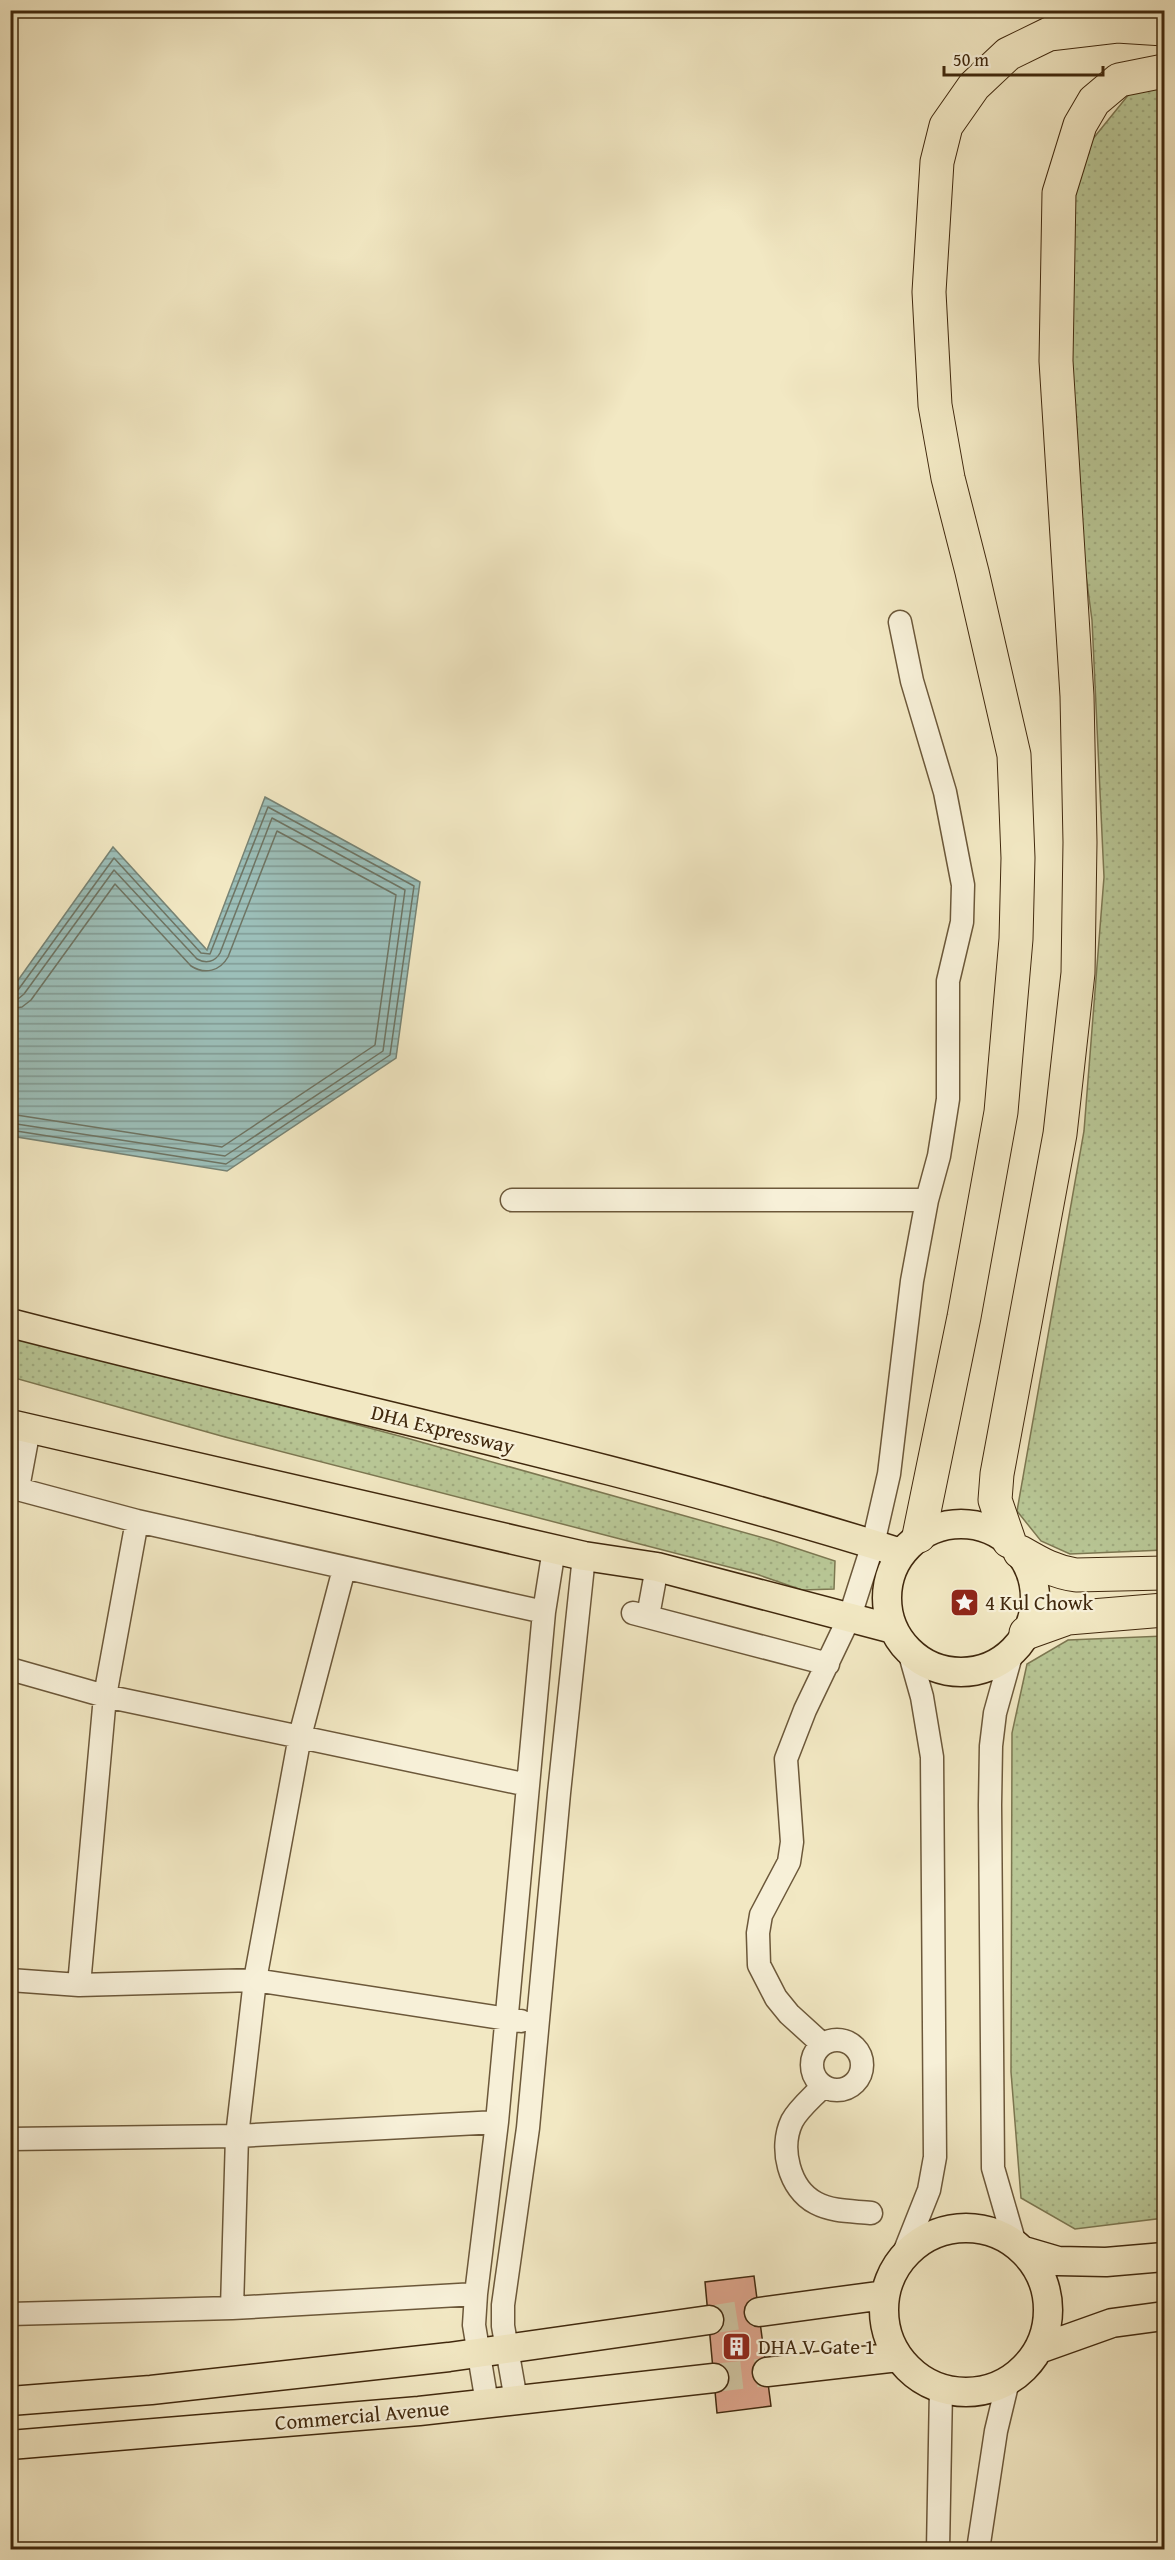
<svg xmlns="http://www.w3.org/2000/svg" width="1175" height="2560" font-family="'Gentium Book Plus',serif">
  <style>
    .grass { fill: url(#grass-dots); stroke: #7c7751; stroke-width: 1.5 }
    .water { fill: url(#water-rules); stroke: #778374; stroke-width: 1.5 }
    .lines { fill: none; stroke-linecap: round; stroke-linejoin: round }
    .shore { stroke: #6e7463; stroke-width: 1.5 }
    .building { fill: #dba289; stroke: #40280d; stroke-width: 1.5 }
    .major-tunnel { stroke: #cec29f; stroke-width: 28; stroke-dasharray: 28 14; stroke-linecap: butt }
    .minor-casing { stroke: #6c583a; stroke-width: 25 }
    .major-casing { stroke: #40280d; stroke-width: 31 }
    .highway-casing { stroke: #40280d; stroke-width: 35 }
    .minor { stroke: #f7f0d8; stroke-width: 22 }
    .major { stroke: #f2e8c3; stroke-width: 28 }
    .highway { stroke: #f2e8c3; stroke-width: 33 }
    .labels { text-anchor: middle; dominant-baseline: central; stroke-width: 4.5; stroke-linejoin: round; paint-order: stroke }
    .street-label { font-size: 21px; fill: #40280d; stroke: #f7f0d8 }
    .poi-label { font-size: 21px; fill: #40280d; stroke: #f7f0d8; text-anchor: start }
  </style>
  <defs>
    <pattern id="grass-dots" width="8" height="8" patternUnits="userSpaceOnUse" patternTransform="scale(1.5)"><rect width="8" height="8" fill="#b8c695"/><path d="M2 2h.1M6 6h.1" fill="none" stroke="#9faa7f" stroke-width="1.8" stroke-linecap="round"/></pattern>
    <pattern id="water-rules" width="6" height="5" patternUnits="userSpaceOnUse" patternTransform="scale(1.5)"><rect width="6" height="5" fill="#9cbfb9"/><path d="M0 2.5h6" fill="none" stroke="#819b95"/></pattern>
  </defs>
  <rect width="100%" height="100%" fill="#f2e8c3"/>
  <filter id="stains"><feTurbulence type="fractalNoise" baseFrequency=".00333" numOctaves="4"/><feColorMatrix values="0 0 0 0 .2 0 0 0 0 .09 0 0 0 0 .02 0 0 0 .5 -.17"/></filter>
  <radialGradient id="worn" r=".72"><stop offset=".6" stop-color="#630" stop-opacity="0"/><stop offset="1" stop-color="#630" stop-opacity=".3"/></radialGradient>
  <!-- grass -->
  <path class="grass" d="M1164 82V1550L1070 1554 1041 1541 1017 1511 1084 1131 1104 877 1092 620 1070 456 1071 166 1138 83Z
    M10 1332 403 1437 771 1540 835 1561 834 1589 802 1590 756 1574 225 1437 11 1377Z
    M1164 1636V2218L1075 2229 1021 2198 1011 2072 1012 1733 1027 1664 1068 1640Z"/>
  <!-- water -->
  <path class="water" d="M265 797 420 882 396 1058 227 1171 11 1136V990L113 847 207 950Z"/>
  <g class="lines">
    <!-- shore -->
    <path class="shore" d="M10 992 18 990 114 858 201 953 210 954 268 807 414 886 390 1055 226 1164 10 1130
      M10 1000 18 999 24 994 114 870 197 959C206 964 215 962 220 953L272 818 405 890 383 1051 225 1156 10 1123
      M10 1009 22 1007 31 1000 115 884 191 966C205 975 220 971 228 957L277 831 396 895 375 1045 222 1147 10 1114"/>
  </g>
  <!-- building -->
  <path class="building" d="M754 2276 771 2406 717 2413 705 2282Z"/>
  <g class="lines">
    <!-- major-tunnel -->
    <path class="major-tunnel" d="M709 2320 759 2312
      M714 2378 767 2372"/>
    <defs>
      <path id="minor" d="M512 1200H927
        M10 1487 137 1521 544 1612
        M18 1488 29 1429
        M633 1613 828 1664
        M648 1616 657 1567
        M1012 1652 995 1713 991 1746 990 1805 993 2168 1015 2244
        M10 1669 105 1696 528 1785
        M10 1980 79 1985 255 1980 521 2021
        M79 1985 105 1696 137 1521
        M812 2065a25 25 0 1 1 50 0a25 25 0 1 1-50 0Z
        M822 2044 789 2014 776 1998 759 1965 758 1933 761 1915 789 1862 792 1842 786 1759 805 1710 850 1616 873 1544 889 1474 912 1281 927 1200 939 1156 948 1099V981L962 922 963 885 945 792 912 681 900 622
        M823 2086C813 2097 799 2108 792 2121 779 2148 789 2189 816 2203 833 2212 853 2211 871 2213
        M10 2139 237 2136 497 2122
        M902 2258 929 2190 935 2157 932 1757 922 1697 909 1651
        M232 2308 237 2136 255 1980 300 1736 344 1569
        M10 2314 232 2308 476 2294
        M516 2400 503 2326V2305L528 2128 559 1793 584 1556
        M487 2403 474 2325 476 2294 497 2122 544 1612 554 1549
        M938 2550 941 2389
        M978 2550 996 2431 1008 2381"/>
      <path id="major" d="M10 1323C307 1400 608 1461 901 1553
        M10 1424 584 1556 657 1567 893 1629
        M887 1598a74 74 0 1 1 148 0a74 74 0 1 1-148 0Z
        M884 2310a82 82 0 1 1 164 0a82 82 0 1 1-164 0Z
        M1024 2251 1058 2261 1106 2262 1164 2257
        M759 2312 885 2295
        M1039 2349 1112 2323 1164 2316
        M767 2372 898 2357
        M10 2401 151 2390 449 2357 709 2320
        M10 2445 419 2411 714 2378"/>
      <path id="highway" d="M919 1536 964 1317 1001 1112 1016 939 1018 858 1014 755 972 572 948 478 935 405 929 292 937 162 946 126 974 86 1008 54 1049 34 1117 26 1164 29
        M1009 1541 995 1500 997 1474 1060 1134 1078 973 1080 842 1077 696 1056 361 1059 193 1080 125 1094 101 1119 80 1164 71
        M1020 1552C1039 1563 1054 1572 1076 1575L1164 1573
        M1026 1633 1068 1618 1164 1610"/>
    </defs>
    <!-- minor casing -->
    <use href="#minor" class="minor-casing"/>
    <!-- major casing -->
    <use href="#major" class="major-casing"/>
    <!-- highway casing -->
    <use href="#highway" class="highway-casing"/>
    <!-- minor -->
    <use href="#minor" class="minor"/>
    <!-- major -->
    <use href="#major" class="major"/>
    <!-- highway -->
    <use href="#highway" class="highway"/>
  </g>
  <!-- icons -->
  <defs>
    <symbol id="sight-square" viewBox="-11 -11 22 22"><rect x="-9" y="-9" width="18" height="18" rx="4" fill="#8f2418" stroke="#f7f0d8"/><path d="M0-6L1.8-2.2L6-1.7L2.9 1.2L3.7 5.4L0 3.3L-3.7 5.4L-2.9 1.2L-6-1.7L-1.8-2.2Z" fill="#fff"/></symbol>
    <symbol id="building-square" viewBox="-11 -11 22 22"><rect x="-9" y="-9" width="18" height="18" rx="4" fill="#8f2418" stroke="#f7f0d8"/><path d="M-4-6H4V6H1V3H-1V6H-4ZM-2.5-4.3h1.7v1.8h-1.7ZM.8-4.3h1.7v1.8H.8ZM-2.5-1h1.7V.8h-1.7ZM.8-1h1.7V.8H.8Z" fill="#fff"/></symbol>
  </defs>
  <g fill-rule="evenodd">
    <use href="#sight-square" x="948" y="1586" width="33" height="33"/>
    <use href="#building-square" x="720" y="2330" width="33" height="33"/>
  </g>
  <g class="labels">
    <!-- street labels -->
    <g class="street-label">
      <text transform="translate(443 1429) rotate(14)">DHA Expressway</text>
      <text transform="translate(362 2415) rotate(-5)">Commercial Avenue</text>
    </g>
    <!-- poi labels -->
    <g class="poi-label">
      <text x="985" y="1602">4 Kul Chowk</text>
      <text x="758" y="2346">DHA V Gate 1</text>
    </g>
  </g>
  <!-- margin -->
  <rect width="1175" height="2560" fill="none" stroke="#f2e8c3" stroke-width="36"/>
  <rect x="12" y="12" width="1151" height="2536" fill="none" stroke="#40280d" stroke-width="3"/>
  <rect x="18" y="18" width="1139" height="2524" fill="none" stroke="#40280d" stroke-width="1.5"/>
  <!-- scale -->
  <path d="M944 66v9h159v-9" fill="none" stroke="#40280d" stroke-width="3"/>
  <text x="953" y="66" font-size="18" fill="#40280d" stroke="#f7f0d8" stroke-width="4.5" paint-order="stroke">50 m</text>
  <rect width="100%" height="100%" filter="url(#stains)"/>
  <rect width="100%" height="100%" fill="url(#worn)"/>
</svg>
